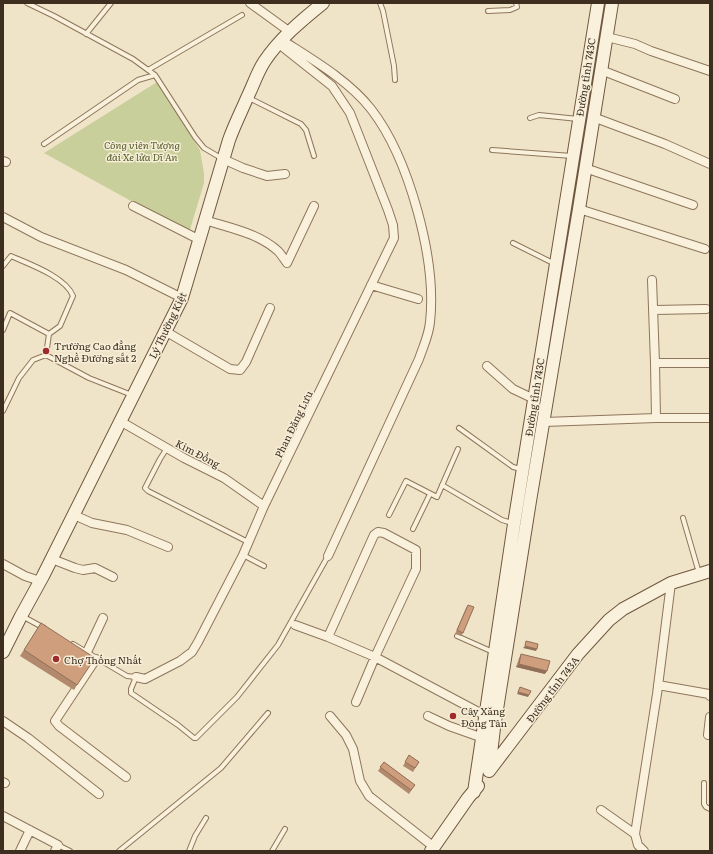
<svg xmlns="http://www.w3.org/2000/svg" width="713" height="854" font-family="Literata,serif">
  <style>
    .green { fill: #c9cf9b }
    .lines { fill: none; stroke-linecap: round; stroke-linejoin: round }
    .service-casing { stroke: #8d765c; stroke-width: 6 }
    .minor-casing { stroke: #8d765c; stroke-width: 10 }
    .secondary-casing { stroke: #6f573f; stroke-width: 14 }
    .service { stroke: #faf1dc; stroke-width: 4 }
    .minor { stroke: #faf1dc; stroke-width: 8 }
    .secondary { stroke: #faf1dc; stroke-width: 12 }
    .wall { fill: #b2896c }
    .shaded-wall { fill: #916f58 }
    .building { fill: #cf9f7d; stroke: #916f58 }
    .poi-dot { fill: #9e2a2b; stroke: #f7eed8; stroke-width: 1.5 }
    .labels { text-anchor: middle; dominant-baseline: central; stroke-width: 3; stroke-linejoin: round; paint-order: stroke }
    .street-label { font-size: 10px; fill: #3d2e20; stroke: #f7eed8 }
    .park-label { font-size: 10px; font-style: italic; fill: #4d5a26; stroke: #f7eed8 }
    .poi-label { font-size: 10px; fill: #3d2e20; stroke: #f7eed8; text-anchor: start }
  </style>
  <rect width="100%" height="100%" fill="#f0e4c8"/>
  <!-- green -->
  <path class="green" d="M157 82 200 150 204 173V183L189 233 44 153Z"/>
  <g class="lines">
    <defs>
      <path id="service" d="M27 3 54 16 133 59 155 75 195 137 204 148 221 158
        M380 3 383 11 394 66 395 80
        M488 11 510 10 517 7 516 3
        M86 34 111 3
        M148 70 242 15
        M249 98 301 124 306 130 314 156
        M530 118 539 115 578 119
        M44 144 138 80 155 75
        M492 150 572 156
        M513 243 555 264
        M3 266 11 256C29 264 66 277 73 296L60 326 49 334
        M3 330 10 313 49 334 46 355 89 378 132 395
        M3 411 19 378 33 360 46 355
        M459 428 513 467 521 469
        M167 448 160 459 145 488 148 491 248 542
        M442 485 502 520 512 523
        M389 515 406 481 437 497 458 449
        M683 518 699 573
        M413 529 430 494
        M243 555 264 566
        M22 616 44 628
        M457 636 493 652
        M73 644 127 676 136 677 131 689V693L178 725 194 738H196L237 697 278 645 328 556
        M704 783V804L706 807 710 809
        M58 845 70 851
        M119 851 221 768 268 713
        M189 851 195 836 206 818
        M272 851 285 829"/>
      <path id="minor" d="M250 3 290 32
        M607 37 635 44 651 51 710 71
        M282 40C313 60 348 80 371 109 409 158 437 260 430 322 429 335 423 347 419 359L328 556
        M601 70 675 99
        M593 117 665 144 710 164
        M223 159 243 168 267 176 285 174
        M3 161 6 162
        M585 168 693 205
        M133 206 200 240
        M579 209 705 249
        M3 217 41 237 126 270 182 298
        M205 220C230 228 258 233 278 251 281 254 284 259 287 263L314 206
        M652 280 655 363 656 418
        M371 285 418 299
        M654 310 706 309
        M165 331 230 369 240 370 246 362 270 308
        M655 363H710
        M487 366 513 389 534 399
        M120 421 184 458 224 478 264 506
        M544 422 656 418H710
        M74 515 92 523 127 530 168 547
        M52 559 75 568 83 570 95 568 113 577
        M3 564 25 576 40 581
        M295 625 328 637 375 657 486 716
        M328 637 374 535 378 532 384 533 416 550V569L375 657 356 702
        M87 652 103 618
        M96 659 55 721 59 726 126 777
        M136 677 145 679 180 661 192 652 198 642 243 555 264 506 394 238 393 225 388 210 350 113 332 86 279 44
        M658 685 709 694 710 696
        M330 716 346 735 353 749 360 781 369 796 434 847
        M428 716 449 726 483 738
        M3 721 28 738 99 794
        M708 735 710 717
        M3 782 5 783
        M601 810 635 834
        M3 816 58 845 55 851
        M20 851 30 830
        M644 851 638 845 635 834 657 694 671 583"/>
      <path id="secondary" d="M3 652 21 616 43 576 182 298 229 140C234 126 241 112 247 98 253 86 257 73 264 62 279 39 302 20 323 3
        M489 771 494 728 530 501 579 209 612 3
        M489 771 578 654 609 620 623 609 671 583 710 571
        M474 792 514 524 598 3
        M431 851 468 798 478 786"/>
    </defs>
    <!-- service casing -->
    <use href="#service" class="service-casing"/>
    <!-- minor casing -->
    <use href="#minor" class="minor-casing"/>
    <!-- secondary casing -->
    <use href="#secondary" class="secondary-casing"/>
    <!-- service -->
    <use href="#service" class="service"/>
    <!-- minor -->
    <use href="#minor" class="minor"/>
    <!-- secondary -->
    <use href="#secondary" class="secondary"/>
  </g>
  <!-- wall -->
  <path class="wall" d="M468 605 463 633 461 636 455 634 466 608Z
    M41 623 77 685 74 690 20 656Z
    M521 654 545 674 516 667 519 658Z
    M409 755 419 762 413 772 403 766Z
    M384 762 415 785 409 794 378 771Z"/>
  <!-- shaded-wall -->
  <path class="shaded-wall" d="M525 646 537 649 536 651 523 648Z
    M519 664 547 671 545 674 516 667Z
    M518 692 529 695 528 697 517 694Z"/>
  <!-- building -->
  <path class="building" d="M468 605 474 607 463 633 457 630Z
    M41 623 95 658 77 685 24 650Z
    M526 641 538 644 537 649 525 646Z
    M521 654 550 661 547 671 519 664Z
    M520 687 531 691 529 695 518 692Z
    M409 755 419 762 415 768 405 762Z
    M384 762 415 785 411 790 380 767Z"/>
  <!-- markers -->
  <g class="poi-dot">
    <circle cx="46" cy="351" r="4"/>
    <circle cx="56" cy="659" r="4"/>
    <circle cx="453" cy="716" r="4"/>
  </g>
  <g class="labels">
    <!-- street labels -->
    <g class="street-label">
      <text transform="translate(585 77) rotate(-81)">Đường tỉnh 743C</text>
      <text transform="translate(167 325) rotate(-64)">Lý Thường Kiệt</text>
      <text transform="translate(534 397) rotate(-81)">Đường tỉnh 743C</text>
      <text transform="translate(293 424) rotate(-64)">Phan Đăng Lưu</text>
      <text transform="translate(198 453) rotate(28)">Kim Đồng</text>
      <text transform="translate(552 689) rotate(-53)">Đường tỉnh 743A</text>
    </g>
    <!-- park labels -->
    <g class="park-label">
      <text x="142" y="144">Công viên Tượng<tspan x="142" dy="12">đài Xe lửa Dĩ An</tspan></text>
    </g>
    <!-- poi labels -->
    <g class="poi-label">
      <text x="54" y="345">Trường Cao đẳng<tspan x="54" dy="12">Nghề Đường sắt 2</tspan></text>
      <text x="64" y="659">Chợ Thống Nhất</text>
      <text x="461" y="710">Cây Xăng<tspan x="461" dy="12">Đông Tân</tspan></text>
    </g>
  </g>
  <!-- border -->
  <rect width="713" height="854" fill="none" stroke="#3d2e20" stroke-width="8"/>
</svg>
